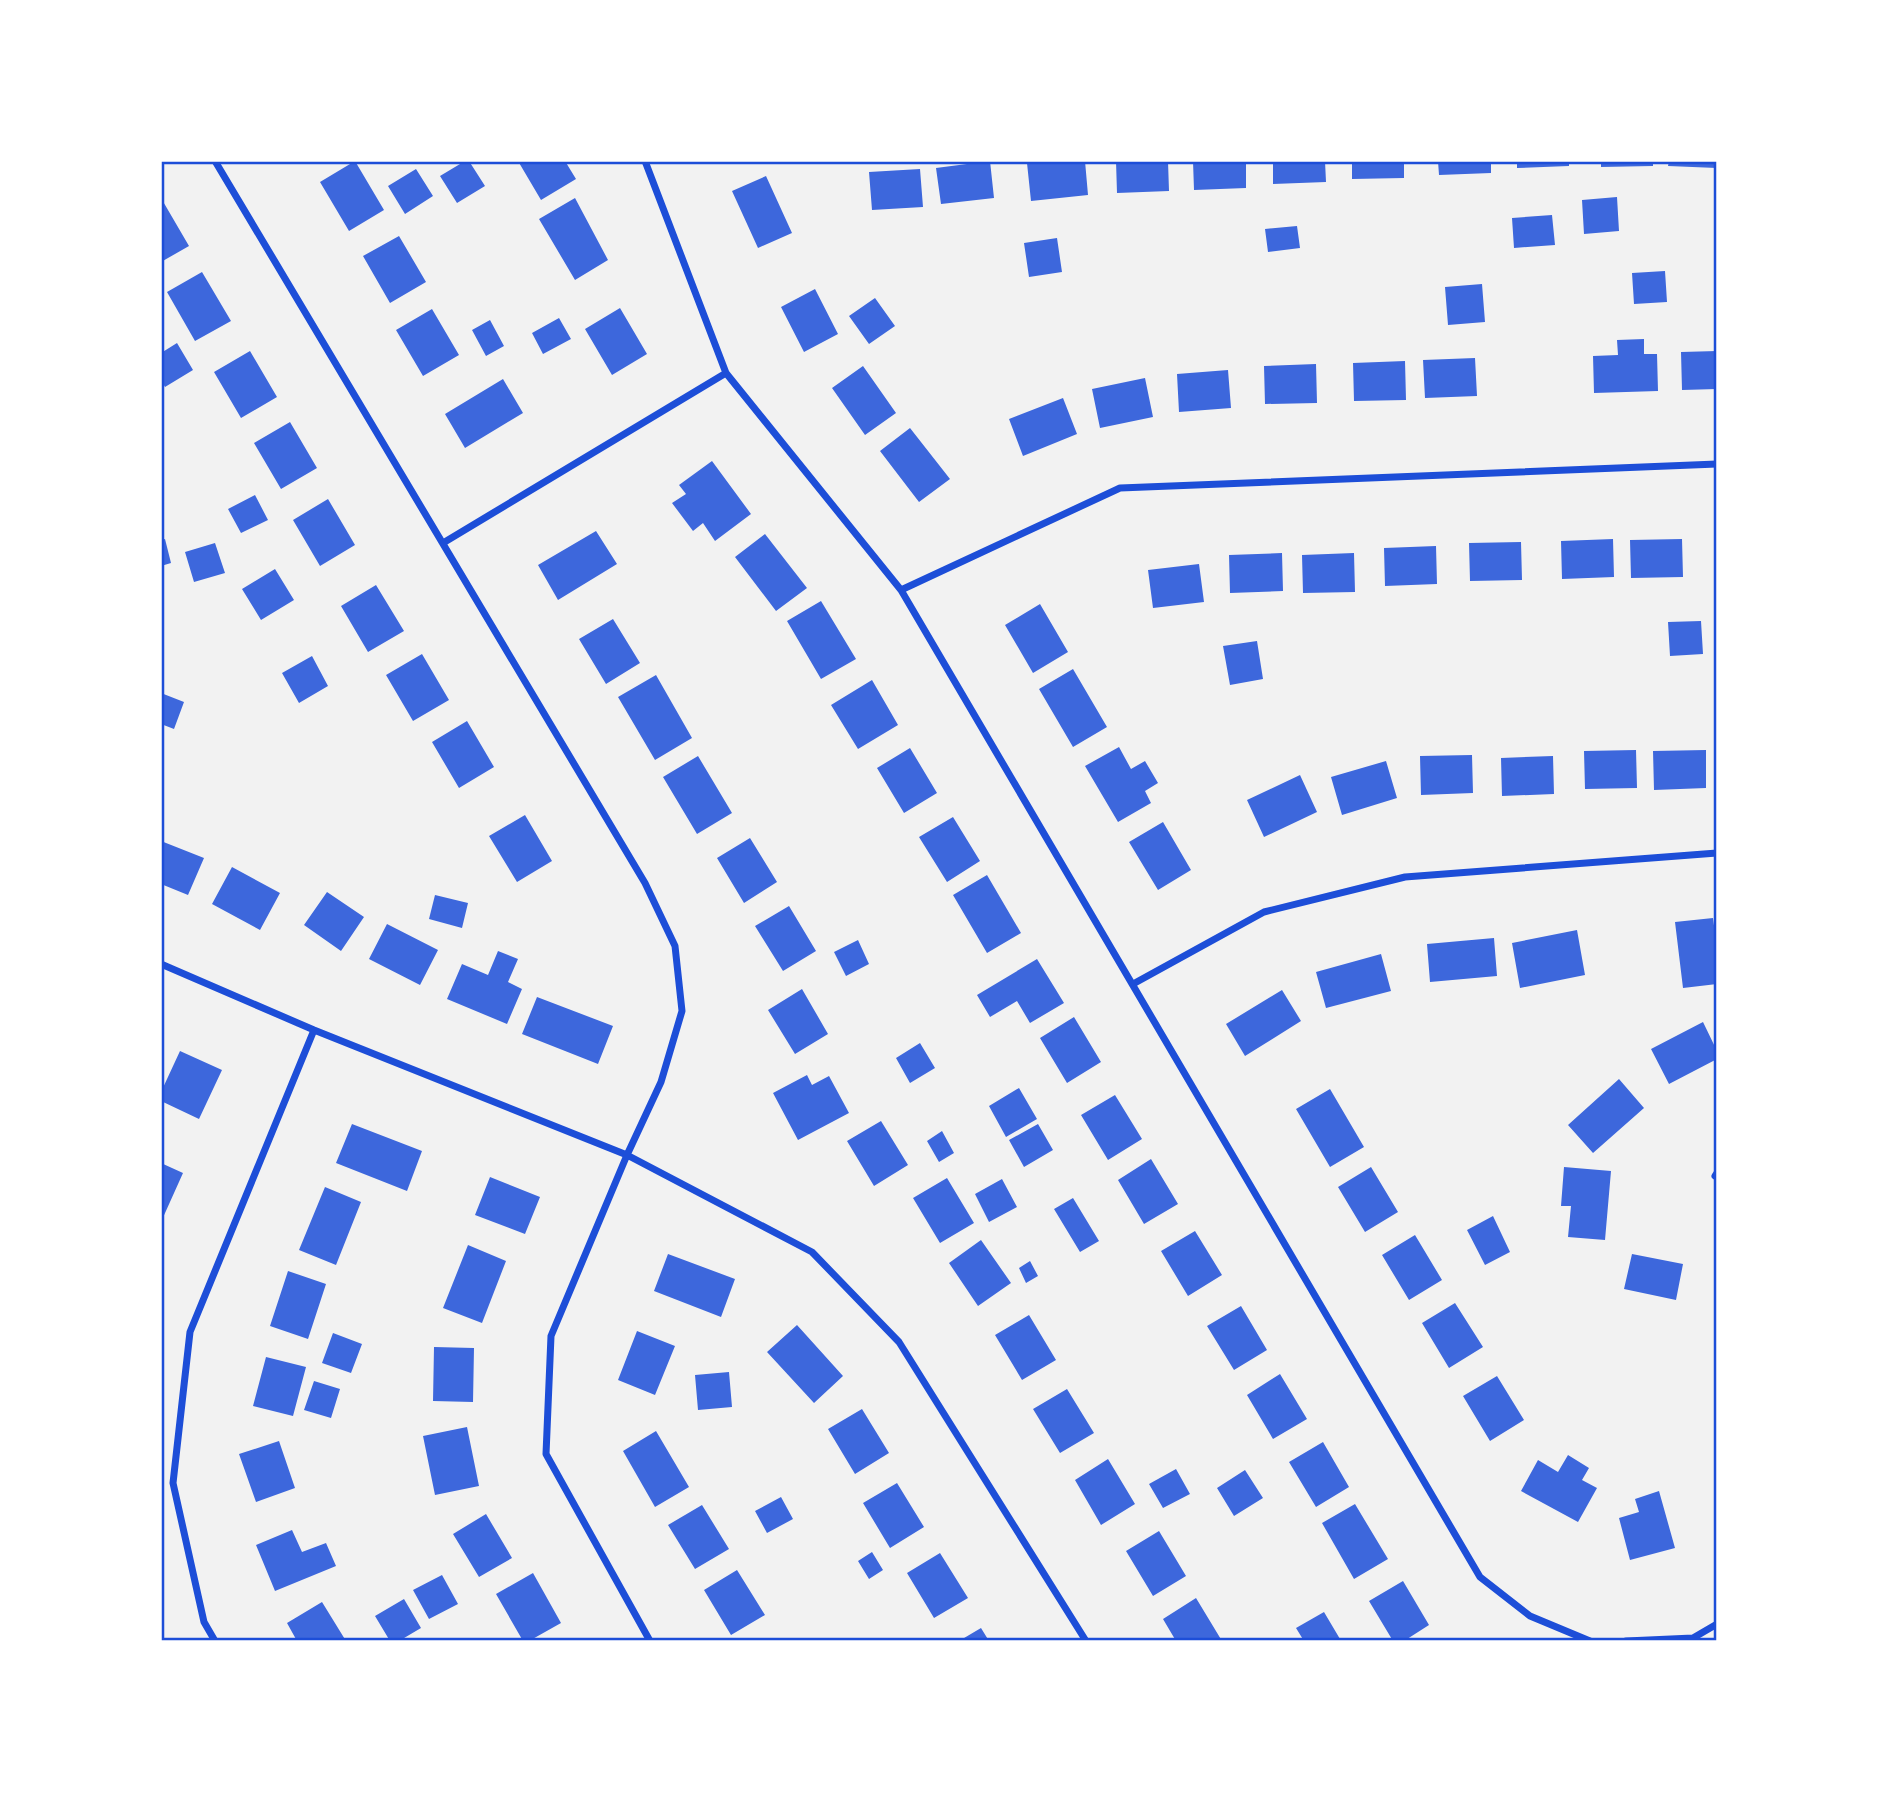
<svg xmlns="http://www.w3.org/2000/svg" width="1878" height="1802" font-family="Overpass,sans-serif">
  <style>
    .building { fill: #3d67dc }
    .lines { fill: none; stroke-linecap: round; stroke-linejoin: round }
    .minor { stroke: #1d4ed8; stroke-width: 7 }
    .neatline { fill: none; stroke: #1d4ed8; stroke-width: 2.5 }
  </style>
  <rect width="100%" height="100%" fill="#f2f2f2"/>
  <!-- building -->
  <path class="building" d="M355 161 384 210 349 231 320 182Z
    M465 161H469L485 186 457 203 440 176Z
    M518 161H565L576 179 541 200Z
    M990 161 994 198 941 204 936 168Z
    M1048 161H1085L1088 195 1031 201 1027 163Z
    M1116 161H1168L1169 191 1117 193Z
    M1193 161H1246V188L1194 190Z
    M1273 161H1325L1326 182 1273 184Z
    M1352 161H1404V178L1352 179Z
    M1438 161H1491V173L1439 175Z
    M1517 161H1569V166L1517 168Z
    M1601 161H1653V166L1601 167Z
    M1669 161H1717V168L1668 166Z
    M416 169 433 196 405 214 388 186Z
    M920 169 923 207 872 210 869 172Z
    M766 176 792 233 758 248 732 191Z
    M1617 197 1619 231 1584 234 1582 200Z
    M161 198 189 246 161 262Z
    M575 198 608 260 575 280 539 219Z
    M1552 215 1555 245 1514 248 1512 218Z
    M1297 226 1300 248 1268 252 1265 229Z
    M399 236 426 282 390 303 363 256Z
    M1057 238 1062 272 1029 277 1024 243Z
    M1665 271 1667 302 1634 304 1632 273Z
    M202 272 231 321 195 341 167 292Z
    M1482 284 1485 322 1448 325 1445 287Z
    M815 289 838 334 804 352 781 307Z
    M875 298 895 326 869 344 849 316Z
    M620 308 647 354 612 375 585 329Z
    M432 309 459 355 423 376 396 330Z
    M559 318 571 339 543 354 532 333Z
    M490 320 504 346 486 356 472 330Z
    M1644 339V354H1657L1658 391 1594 393 1593 356 1618 355 1617 340Z
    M177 343 193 370 165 387 161 380V353Z
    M250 351 277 397 241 418 214 372Z
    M1717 351V389L1682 390 1681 352Z
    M1475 358 1477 396 1425 398 1423 360Z
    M1405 361 1406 400 1354 401 1353 363Z
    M1316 364 1317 403 1265 404 1264 366Z
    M863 366 896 413 865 435 832 388Z
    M1228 370 1231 408 1179 412 1177 374Z
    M1145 378 1153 417 1100 428 1092 389Z
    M503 379 523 413 465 448 445 414Z
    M1063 398 1077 434 1023 456 1009 419Z
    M290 422 317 468 281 489 254 443Z
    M910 428 950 479 919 502 880 451Z
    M712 461 751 514 715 541 703 523 693 531 672 503 686 494 679 485Z
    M255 495 268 520 241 533 228 509Z
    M328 499 355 545 320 566 293 520Z
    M596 531 617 564 558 600 538 565Z
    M765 534 807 588 776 611 735 557Z
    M165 539 171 563 161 566V540Z
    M1613 539 1614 577 1562 579 1561 541Z
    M1682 539 1683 577 1631 578 1630 540Z
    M1521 542 1522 580 1470 581 1469 543Z
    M215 543 225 573 194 582 185 552Z
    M1436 546 1437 584 1385 586 1384 548Z
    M1282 553 1283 591 1230 593 1229 555Z
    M1354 553 1355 592 1303 593 1302 555Z
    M1199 564 1204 602 1153 608 1148 570Z
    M275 569 294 600 261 620 242 589Z
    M376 585 404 631 368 652 341 606Z
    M821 601 856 659 821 679 787 621Z
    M1040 604 1068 652 1033 673 1005 625Z
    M613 619 640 663 606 684 579 639Z
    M1701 621 1703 654 1670 656 1668 622Z
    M1257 641 1263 679 1230 685 1223 646Z
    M422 654 449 700 413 721 386 675Z
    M312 656 328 686 299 703 282 673Z
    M1073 669 1107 727 1073 747 1039 689Z
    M656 675 692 738 655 760 618 697Z
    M872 680 898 725 858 749 831 705Z
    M161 693 184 702 174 729 161 724Z
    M467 721 494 767 459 788 432 742Z
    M1119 747 1131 769 1145 761 1158 783 1145 791 1151 803 1118 822 1085 766Z
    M910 748 937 793 904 813 877 768Z
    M1636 750 1637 788 1585 789 1584 751Z
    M1706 750V788L1654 790 1653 751Z
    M1472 755 1473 793 1421 795 1420 756Z
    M698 756 732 813 697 834 663 777Z
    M1553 756 1554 794 1502 796 1501 758Z
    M1386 761 1397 798 1342 815 1331 777Z
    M1300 775 1317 812 1264 837 1247 800Z
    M525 815 552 861 517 882 489 836Z
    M953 817 980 861 947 882 919 837Z
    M1163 822 1191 870 1158 890 1129 842Z
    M750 838 777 882 744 903 717 858Z
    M161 841 204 858 188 895 161 884Z
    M232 867 280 893 260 930 212 904Z
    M987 875 1021 933 987 953 953 895Z
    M327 892 364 917 341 951 304 925Z
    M435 895 468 903 462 928 429 919Z
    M789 906 816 951 783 971 755 926Z
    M1713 918 1717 948V984L1683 988 1675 922Z
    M387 924 438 950 420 985 369 959Z
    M1577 930 1585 975 1520 988 1512 943Z
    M1494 938 1497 976 1430 982 1427 944Z
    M858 940 869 964 846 976 834 952Z
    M498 951 518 959 508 982 522 989 507 1024 447 999 462 964 488 975Z
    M1381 954 1391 991 1326 1008 1316 972Z
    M1037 959 1064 1003 1030 1023 1017 1001 990 1017 977 995Z
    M802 989 828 1034 795 1054 768 1010Z
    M1282 990 1301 1021 1245 1056 1226 1024Z
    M537 997 613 1026 598 1064 522 1034Z
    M1074 1017 1101 1062 1067 1083 1040 1038Z
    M1703 1022 1717 1051V1059L1669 1084 1651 1049Z
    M920 1043 935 1068 910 1083 896 1058Z
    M180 1051 222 1070 199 1119 161 1101V1092Z
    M807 1075 812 1085 829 1076 849 1113 798 1140 773 1093Z
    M1619 1079 1644 1108 1593 1153 1568 1125Z
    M1019 1088 1037 1119 1006 1137 989 1106Z
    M1330 1089 1364 1147 1330 1167 1296 1109Z
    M1115 1095 1142 1139 1108 1160 1081 1115Z
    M881 1121 908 1165 874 1186 847 1141Z
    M352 1124 422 1151 407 1191 336 1163Z
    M1038 1124 1053 1150 1024 1167 1009 1140Z
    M942 1131 954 1153 939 1162 927 1141Z
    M1151 1159 1178 1204 1144 1224 1118 1180Z
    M161 1163 183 1173 161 1222Z
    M1371 1167 1398 1212 1365 1232 1338 1187Z
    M1564 1167 1611 1171 1605 1240 1568 1237 1571 1206H1561Z
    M490 1177 540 1197 525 1234 475 1215Z
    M947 1178 974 1223 940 1243 913 1198Z
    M1002 1179 1017 1207 989 1222 975 1194Z
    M325 1187 361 1202 336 1265 299 1250Z
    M1073 1198 1099 1241 1080 1252 1054 1209Z
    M1493 1216 1510 1252 1485 1265 1467 1230Z
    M1195 1231 1222 1275 1188 1296 1161 1251Z
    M1415 1235 1442 1280 1409 1300 1382 1255Z
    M981 1240 1011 1283 978 1306 949 1263Z
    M468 1245 506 1261 482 1323 443 1308Z
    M668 1254 735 1279 721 1317 654 1291Z
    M1632 1254 1683 1264 1676 1300 1624 1289Z
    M1030 1261 1038 1276 1026 1283 1019 1268Z
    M288 1271 326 1284 308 1339 270 1326Z
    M1455 1303 1483 1347 1449 1368 1422 1323Z
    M1241 1306 1267 1350 1234 1370 1207 1326Z
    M1029 1315 1056 1360 1022 1380 995 1335Z
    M797 1325 843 1376 814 1403 767 1352Z
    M637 1331 675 1346 655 1395 618 1380Z
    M333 1333 362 1344 351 1373 322 1363Z
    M434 1347 474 1348 473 1402 433 1401Z
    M266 1357 306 1367 293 1416 253 1406Z
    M729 1372 732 1407 698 1410 695 1375Z
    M1280 1374 1307 1419 1273 1439 1247 1395Z
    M1497 1376 1524 1420 1490 1441 1463 1396Z
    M314 1381 340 1389 331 1418 304 1410Z
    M1067 1389 1094 1433 1060 1453 1033 1409Z
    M862 1409 889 1453 855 1474 828 1429Z
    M467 1427 479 1486 435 1495 423 1436Z
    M656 1431 689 1487 655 1507 623 1451Z
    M279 1441 295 1488 256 1502 239 1454Z
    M1323 1442 1349 1487 1316 1507 1289 1462Z
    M1568 1455 1589 1468 1582 1480 1597 1488 1578 1522 1521 1491 1538 1460 1558 1472Z
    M1108 1459 1135 1504 1101 1525 1075 1480Z
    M1176 1469 1190 1494 1163 1508 1149 1484Z
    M1245 1470 1263 1498 1234 1516 1217 1488Z
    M897 1483 924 1527 890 1548 863 1503Z
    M1659 1491 1675 1548 1630 1560 1619 1518 1639 1512 1635 1499Z
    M781 1497 793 1519 767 1533 755 1511Z
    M1355 1504 1388 1559 1354 1579 1322 1523Z
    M702 1505 729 1549 695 1569 668 1525Z
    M486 1514 512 1558 479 1577 453 1534Z
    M292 1530 302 1552 326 1543 336 1566 275 1591 256 1545Z
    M1159 1531 1186 1576 1153 1596 1126 1551Z
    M872 1552 883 1570 869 1579 858 1561Z
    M940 1553 968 1598 934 1618 907 1573Z
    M737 1570 765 1615 731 1635 704 1590Z
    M533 1573 561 1623 529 1641H523L496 1594Z
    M442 1575 458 1604 429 1619 413 1590Z
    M1403 1581 1429 1625 1404 1641H1393L1369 1601Z
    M1196 1598 1222 1641H1176L1163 1619Z
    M404 1599 421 1628 399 1641H390L375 1616Z
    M322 1602 346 1641H297L287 1623Z
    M1324 1612 1340 1639 1304 1641 1296 1628Z
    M981 1628 989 1641H959Z"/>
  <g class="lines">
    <!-- minor -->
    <path class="minor" d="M215 161 645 883 675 946 682 1011 661 1082 627 1155 551 1336 546 1454 650 1641
      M645 161 726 373 901 590 1480 1577 1530 1616 1590 1641
      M443 543 726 373
      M901 590 1120 488 1717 464
      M161 964 314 1030 627 1155 812 1252 899 1342 1086 1641
      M1133 984 1264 912 1405 877 1717 853
      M1715 1176 1717 1173
      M215 1641 204 1622 173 1483 190 1332 314 1030
      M1626 1641 1693 1638 1717 1624"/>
  </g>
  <!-- border -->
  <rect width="1878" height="1802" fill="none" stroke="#ffffff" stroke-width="326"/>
  <rect x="163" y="163" width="1552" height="1476" class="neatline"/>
</svg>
